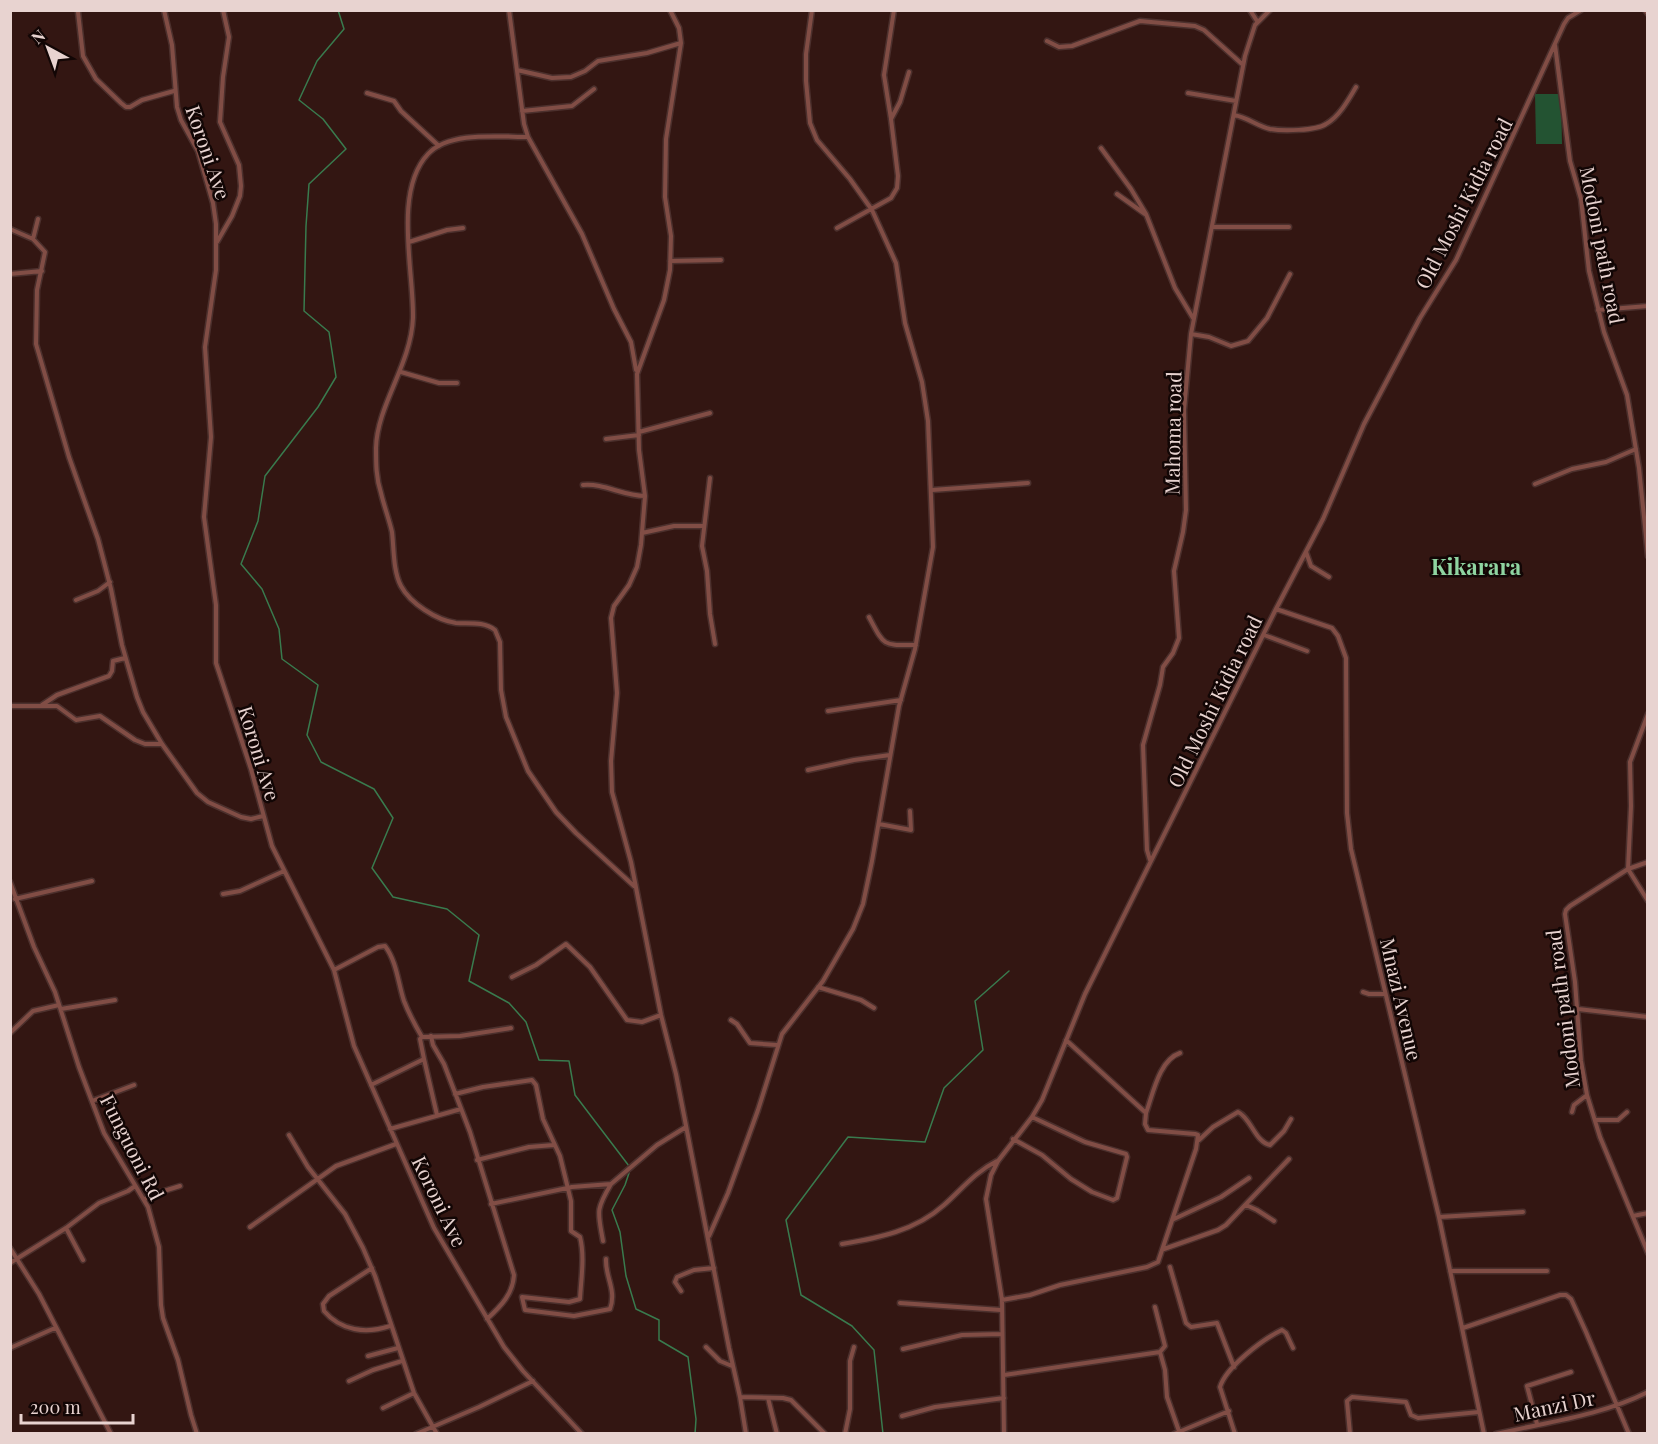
<svg xmlns="http://www.w3.org/2000/svg" width="1658" height="1444" font-family="'Playfair Display',serif">
  <style>
    .green { fill: #235332 }
    .lines { fill: none; stroke-linecap: round; stroke-linejoin: round }
    .stream { stroke: #397b4e; stroke-width: 1.5 }
    .minor-casing { stroke: #4c302d; stroke-width: 7 }
    .minor { stroke: #814d45; stroke-width: 4 }
    .labels { text-anchor: middle; dominant-baseline: central; stroke-width: 5; stroke-linejoin: round; paint-order: stroke }
    .street-label { font-size: 20px; fill: #e8d3d0; stroke: #120605 }
    .quarter-label { font-size: 22px; font-weight: bold; fill: #8fd4a1; stroke: #120605 }
  </style>
  <rect width="100%" height="100%" fill="#331612"/>
  <!-- green -->
  <path class="green" d="M1535 94H1561L1562 144H1536Z"/>
  <g class="lines">
    <!-- stream -->
    <path class="stream" d="M338 10 344 29 317 61 299 100 323 119 346 149 309 184 306 226 304 311 329 332 336 377 318 407 265 476 258 521 241 564 262 589 279 629 282 659 318 685 307 735 321 762 374 789 393 818 372 868 393 897 447 909 479 935 469 981 509 1003 526 1022 539 1060 569 1061 575 1095 629 1166
      M630 1170 625 1185 612 1210 620 1232 626 1276 636 1309 659 1320V1340L688 1357 696 1419 695 1434
      M883 1434 874 1350 852 1326 801 1295 786 1220 848 1137 925 1142 944 1088 983 1050 975 1001 1009 971"/>
    <defs>
      <path id="minor" d="M164 10 172 45 177 107 181 120 198 151 213 203 216 224V270L205 347 211 437 204 517 216 605V663L251 769 272 846 334 970 354 1046 434 1228 504 1347 523 1371 582 1434
        M509 10 524 124 528 137 582 234 614 309 631 342 636 370
        M670 10 679 28 681 43 666 139 665 197 671 236 670 270 664 300 637 374 639 450 645 496 641 545 637 567 629 585 614 606 611 618 617 693 611 761 612 792 631 862 661 1015 676 1074 729 1348 740 1397 746 1434
        M1250 10 1257 21
        M1645 10 1648 14
        M78 12 83 56 96 79 121 103 126 107H130L142 100 174 91
        M1047 41 1059 47 1072 46 1140 21 1195 26 1204 30 1242 64
        M1555 45 1570 161 1581 199 1589 271 1604 332 1627 395 1639 468 1648 556
        M517 70 552 78 571 77 585 71 598 61 647 53 681 43
        M367 93 394 101 401 111 439 146
        M1188 93 1236 101
        M522 111 572 106 594 89
        M1234 115C1247 117 1257 126 1270 129 1282 131 1316 131 1326 124 1339 117 1349 99 1356 87
        M891 119 900 102 909 72
        M528 137C499 137 449 131 428 154 393 191 414 272 413 318 411 365 377 405 376 448 376 463 376 478 381 493 384 506 389 519 392 532 394 549 393 571 401 586 410 603 436 620 456 623 469 624 483 621 495 630L500 642 501 690 506 717 528 771 556 812 576 833 634 886
        M1101 148 1131 189 1146 214 1175 288 1193 318
        M1117 194 1145 214
        M1212 227H1289
        M837 228 891 198 897 188 898 176 891 119 884 75 894 10
        M10 229 33 239 45 252 37 290 36 344 69 457 98 539 111 589 122 645 137 697 143 712 162 744 197 793 208 802 241 817 251 819 263 816
        M33 239 38 219
        M217 242 232 216 240 196 241 186 239 165 220 122 223 77 229 37 223 10
        M409 242 447 230 463 228
        M670 261 721 260
        M10 274 42 271
        M1598 310 1648 306
        M1191 334 1209 337 1231 346 1248 341 1267 318 1290 274
        M401 372 439 383H457
        M639 432 710 413
        M606 439 639 435
        M710 478 702 546 707 571 710 614 715 644
        M1535 484 1572 469 1606 462 1636 449
        M583 485C604 483 623 496 645 496
        M932 490 1028 483
        M642 533 674 526H703
        M1306 552 1311 566 1329 577
        M76 600 98 591 110 582
        M1276 609 1332 628 1338 636 1346 658 1347 813 1351 849 1439 1217 1484 1434
        M869 617C885 647 882 645 916 645
        M1264 635 1307 651
        M42 705 57 695 109 676 112 671 113 661 125 658
        M10 706H57L76 720 100 716 135 740 145 744H162
        M828 711 901 700
        M1648 714 1630 762 1631 806 1628 869 1570 906 1566 910 1565 914 1575 982 1581 1061 1587 1095 1600 1137 1648 1253
        M808 770 854 760 890 755
        M879 824 911 830 910 811
        M1150 860 1147 850 1143 745 1160 685 1163 667 1173 653 1179 638 1174 571 1183 532 1186 510 1184 410 1191 334 1245 56 1255 25 1270 10
        M1648 862 1628 869 1648 901
        M10 882 34 947 55 992 79 1067 104 1133 148 1207 159 1247 161 1305 163 1318 178 1360 191 1415 197 1434
        M223 894 240 891 284 871
        M15 899 92 881
        M334 970 378 947 385 946C397 962 398 983 404 1001 409 1014 415 1025 422 1037
        M512 977 536 965 566 944 590 967 627 1020 642 1022 661 1015
        M818 987 861 1000 874 1008
        M1363 992 1369 994H1385
        M61 1009 115 1000
        M1578 1009 1648 1017
        M731 1020 737 1024 750 1043 777 1045
        M10 1033 33 1011 59 1005
        M431 1036 433 1045 444 1064 470 1132 514 1275C513 1294 501 1306 487 1319
        M424 1059 437 1115
        M371 1085 424 1059 420 1039 422 1037 460 1036 511 1028
        M455 1094 483 1087 532 1080 536 1085 543 1119 560 1156 571 1201V1231L580 1237C585 1257 581 1279 580 1299L569 1302 522 1297 525 1310 574 1316 610 1309C617 1290 605 1277 606 1259
        M92 1101 134 1085
        M1572 1112 1574 1105 1587 1095
        M1146 1113C1153 1094 1159 1060 1180 1053
        M1595 1120H1618L1627 1112
        M390 1129 461 1109
        M289 1135 308 1167 345 1214 363 1248 375 1276 414 1393 437 1434
        M1013 1139 1042 1155 1071 1179 1092 1192 1113 1200 1117 1198 1127 1157 1126 1154 1085 1142 1032 1117
        M1199 1140 1213 1127 1238 1112C1251 1118 1255 1142 1270 1145L1284 1131 1291 1119
        M477 1160 529 1147 554 1145
        M145 1199 151 1195 180 1186
        M491 1204 572 1187 611 1184 657 1145 686 1127
        M1246 1205 1257 1210 1274 1221
        M1633 1216 1648 1213
        M1439 1217 1523 1212
        M1174 1219 1221 1197 1249 1178
        M250 1227 336 1166 396 1144
        M66 1228 83 1260
        M709 1236 728 1193 758 1110 782 1034 823 981 853 929 863 904 872 861 899 706 915 649 933 547 928 421 922 382 905 323 896 263 872 210 850 179 817 140 810 123 806 81V54L812 10
        M603 1241C598 1212 595 1211 611 1184
        M842 1244C878 1238 915 1231 944 1205 962 1189 975 1172 997 1161
        M10 1248 39 1294 111 1434
        M1164 1249 1218 1230 1226 1225 1289 1159
        M10 1263 66 1228 99 1203 128 1191 135 1186
        M1170 1267 1186 1323 1191 1327 1217 1323 1234 1367
        M372 1268 329 1296 323 1304 324 1311C341 1331 366 1334 390 1326
        M1450 1271H1547
        M681 1291 675 1282 677 1277 694 1270 714 1268
        M1002 1300 1030 1295 1060 1285 1147 1267 1158 1262 1196 1149 1198 1135 1195 1134 1148 1130 1145 1124 1146 1113 1066 1040
        M900 1303 1001 1310
        M1463 1328 1560 1295H1566L1571 1299 1586 1332 1629 1434
        M706 1347 720 1361 732 1366
        M10 1348 55 1328
        M903 1349 962 1335 1002 1334
        M1160 1352 1165 1370 1167 1397 1180 1434
        M368 1356 398 1348
        M1004 1375 1160 1352 1165 1346 1155 1307
        M349 1381 373 1370 402 1361
        M740 1397 783 1398 791 1400 825 1434
        M768 1398 777 1434
        M383 1408 414 1393
        M902 1416 935 1407 1004 1398
        M1537 1424 1527 1386 1571 1372
        M416 1434 479 1407 533 1381
        M845 1434 850 1409V1361L854 1347
        M1004 1434 1002 1300 986 1199 991 1175 998 1161 1032 1117 1042 1100 1085 994 1276 609 1323 519 1364 424 1420 318 1456 260 1564 24 1568 18 1581 10
        M1174 1434 1229 1411
        M1235 1434 1220 1387C1226 1367 1263 1339 1282 1330L1286 1333 1293 1348
        M1350 1434 1347 1401 1352 1397 1406 1402 1411 1415 1418 1418 1479 1412
        M1496 1434C1547 1422 1600 1416 1648 1392"/>
    </defs>
    <!-- minor casing -->
    <use href="#minor" class="minor-casing"/>
    <!-- minor -->
    <use href="#minor" class="minor"/>
  </g>
  <g class="labels">
    <!-- street labels -->
    <g class="street-label">
      <text transform="translate(209 152) rotate(71)">Koroni Ave</text>
      <text transform="translate(1463 203) rotate(-63)">Old Moshi Kidia road</text>
      <text transform="translate(1603 245) rotate(79)">Modoni path road</text>
      <text transform="translate(1172 433) rotate(-89)">Mahoma road</text>
      <text transform="translate(1214 701) rotate(-64)">Old Moshi Kidia road</text>
      <text transform="translate(260 753) rotate(73)">Koroni Ave</text>
      <text transform="translate(1402 999) rotate(77)">Mnazi Avenue</text>
      <text transform="translate(1562 1009) rotate(-97)">Modoni path road</text>
      <text transform="translate(133 1147) rotate(63)">Funguoni Rd</text>
      <text transform="translate(440 1201) rotate(64)">Koroni Ave</text>
      <text transform="translate(1554 1405) rotate(-12)">Manzi Dr</text>
    </g>
    <!-- quarter labels -->
    <g class="quarter-label">
      <text x="1476" y="566">Kikarara</text>
    </g>
  </g>
  <!-- border -->
  <rect width="1658" height="1444" fill="none" stroke="#e8d3d0" stroke-width="24"/>
  <!-- north arrow -->
  <g transform="translate(48 48) rotate(319)" stroke="#120605" stroke-width="4.5" paint-order="stroke">
  <path d="M0-4.5L10 22L0 15L-10 22Z" fill="#e8d3d0"/>
  <text y="-9" font-size="16" font-weight="bold" text-anchor="middle" fill="#e8d3d0">N</text>
  </g>
  <!-- scale -->
  <path d="M21 1414v9h112v-9" fill="none" stroke="#e8d3d0" stroke-width="3"/>
  <text x="30" y="1414" font-size="18" fill="#e8d3d0" stroke="#120605" stroke-width="4.5" paint-order="stroke">200 m</text>
</svg>
